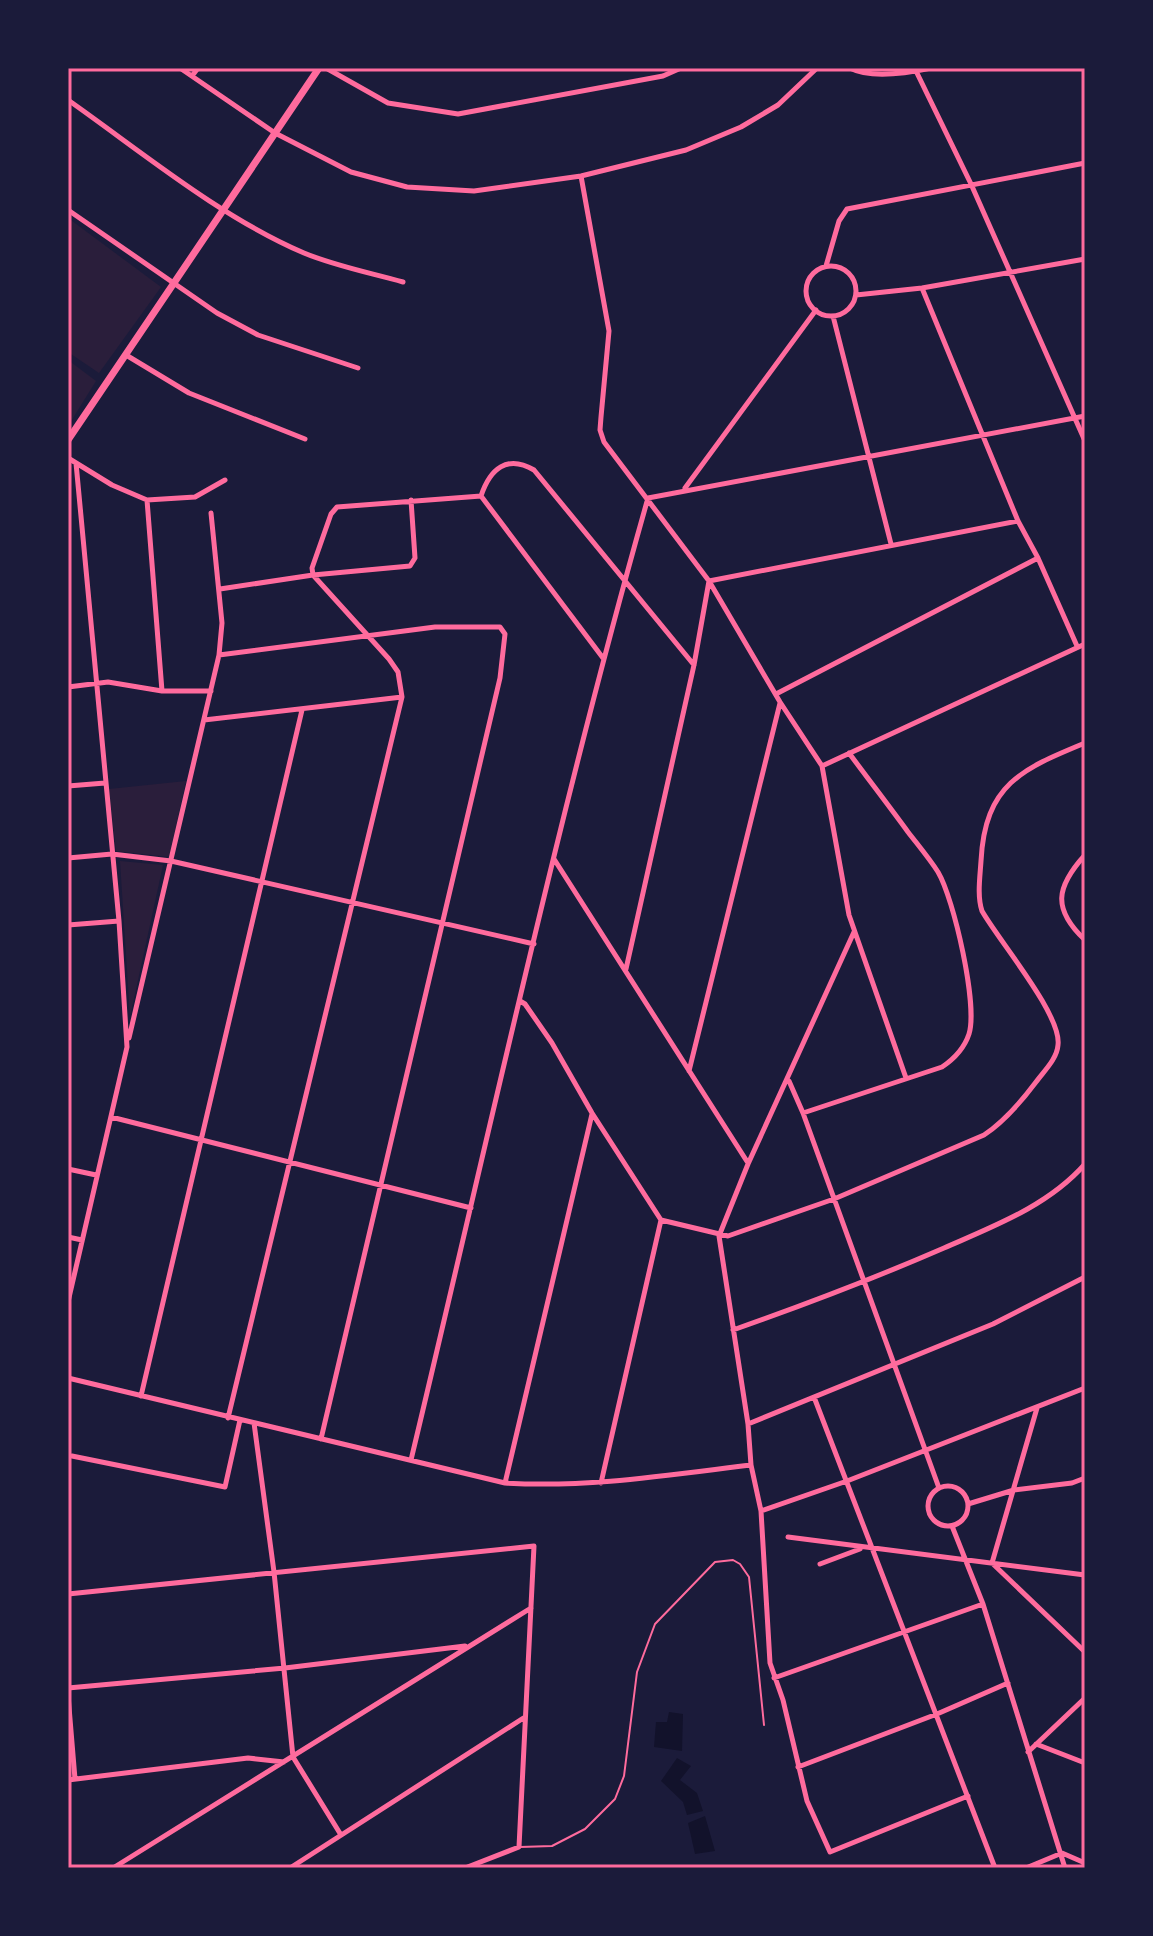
<svg xmlns="http://www.w3.org/2000/svg" width="1153" height="1936" font-family="'Fira Sans',sans-serif">
  <style>
    .green { fill: #2a1e3b }
    .water { fill: #12122b }
    .lines { fill: none; stroke-linecap: round; stroke-linejoin: round }
    .service { stroke: #ff6b9d; stroke-width: 2 }
    .minor { stroke: #ff6b9d; stroke-width: 5 }
    .secondary { stroke: #ff6b9d; stroke-width: 7 }
    .neatline { fill: none; stroke: #ff6b9d; stroke-width: 3 }
  </style>
  <rect width="100%" height="100%" fill="#1b1b3a"/>
  <!-- green -->
  <path class="green" d="M68 218 161 287 99 373 68 352Z
    M68 360 96 381 68 426Z
    M186 781 169 857 116 851 109 789Z
    M120 861 163 865 130 1017Z"/>
  <!-- water -->
  <path class="water" d="M669 1712 683 1714 682 1751 654 1747 656 1722H667Z
    M677 1758 691 1766 680 1780 697 1793 703 1811 687 1815 683 1802 661 1781Z
    M705 1816 715 1851 695 1854 688 1823Z"/>
  <g class="lines">
    <!-- service -->
    <path class="service" d="M520 1847 552 1846 585 1829 615 1799 624 1776 637 1672 655 1624 715 1562 733 1560 740 1564 749 1577 764 1725"/>
    <!-- minor -->
    <path class="minor" d="M180 68 275 133 351 172 407 187 474 191 581 176 686 150 741 127 778 105 817 68
      M326 68 388 103 458 114 663 76 681 68
      M850 68C871 79 908 73 931 68
      M916 71 971 184 1085 441
      M192 76 198 68
      M68 100C142 152 220 217 304 253 335 266 371 273 403 282
      M581 176 609 331 601 417 600 430 604 442 709 581 780 702 822 766 849 915 906 1078
      M68 210 217 313 258 335 358 368
      M826 266 839 221 847 209 1085 163
      M806 291a25 25 0 1 1 50 0a25 25 0 1 1-50 0Z
      M922 288 1018 521 1038 558 1077 646
      M856 295 922 288 1085 259
      M833 316 891 544
      M126 355 189 393 305 439
      M68 458 112 485 147 500 195 497 225 480
      M685 488 816 310
      M481 496C490 469 507 454 534 470L694 665
      M481 496 603 658
      M648 498 1085 416
      M147 500 162 691
      M220 589 313 575 410 566 415 558 411 500
      M219 655 435 627H500L505 634 500 678 321 1439
      M68 687 108 682 162 691H211
      M776 694 1038 558
      M204 720 402 697
      M822 766 1085 644
      M68 786 105 783
      M1085 855C1056 887 1052 909 1085 940
      M68 858 112 854 171 861 534 944
      M554 859 748 1163
      M68 925 119 921
      M854 932 748 1164 719 1236 748 1424 751 1465 761 1511 770 1663 783 1700 807 1801 830 1852 968 1796
      M626 969 694 665 709 581 1018 521
      M520 1001 525 1004 552 1043 592 1113 661 1220 728 1236 834 1199 984 1135C1005 1121 1021 1102 1036 1082 1044 1071 1057 1059 1058 1045 1062 1015 999 941 982 911 977 896 980 877 981 861 985 784 1022 769 1085 743
      M129 1038 219 655 222 623 211 513
      M689 1071 780 703
      M789 1081 803 1113 939 1488
      M803 1113 942 1067C954 1059 964 1049 969 1034 978 1005 954 899 938 872 929 858 918 845 908 832 889 806 869 780 849 753
      M111 1117 471 1208
      M68 1169 96 1175
      M68 1237 82 1240
      M68 1302 127 1047 119 921 76 463
      M733 1330C804 1305 875 1278 944 1248 994 1226 1048 1206 1085 1164
      M68 1378 505 1483C588 1488 669 1475 751 1465
      M141 1396 302 710
      M814 1397 995 1868
      M1037 1408 992 1563 1085 1652
      M228 1418 402 697 398 672 389 659 313 575 312 568 331 514 337 507 481 496
      M254 1423 274 1572 293 1757 341 1835
      M748 1424 993 1324 1085 1277
      M72 1456 225 1487 240 1420
      M411 1460C488 1139 558 815 648 498
      M505 1483 592 1114
      M601 1483 661 1220
      M928 1506a20 20 0 1 1 40 0a20 20 0 1 1-40 0Z
      M968 1504 1014 1490 1072 1483 1085 1478
      M761 1511 847 1481 1085 1388
      M952 1526 983 1604 1065 1868
      M788 1537 1085 1575
      M820 1564 860 1549
      M68 1594 534 1546 519 1847 465 1868
      M774 1678 983 1604
      M68 1688 285 1668 465 1646
      M68 1695 75 1779
      M1036 1744 1085 1763
      M1028 1752 1085 1698
      M798 1767 937 1714 1008 1683
      M68 1780 248 1758 284 1762
      M113 1868 531 1608
      M290 1868 525 1717
      M1026 1868 1062 1853 1085 1863"/>
    <!-- secondary -->
    <path class="secondary" d="M68 440 319 68"/>
  </g>
  <!-- border -->
  <rect width="1153" height="1936" fill="none" stroke="#1b1b3a" stroke-width="140"/>
  <rect x="70" y="70" width="1013" height="1796" class="neatline"/>
</svg>
